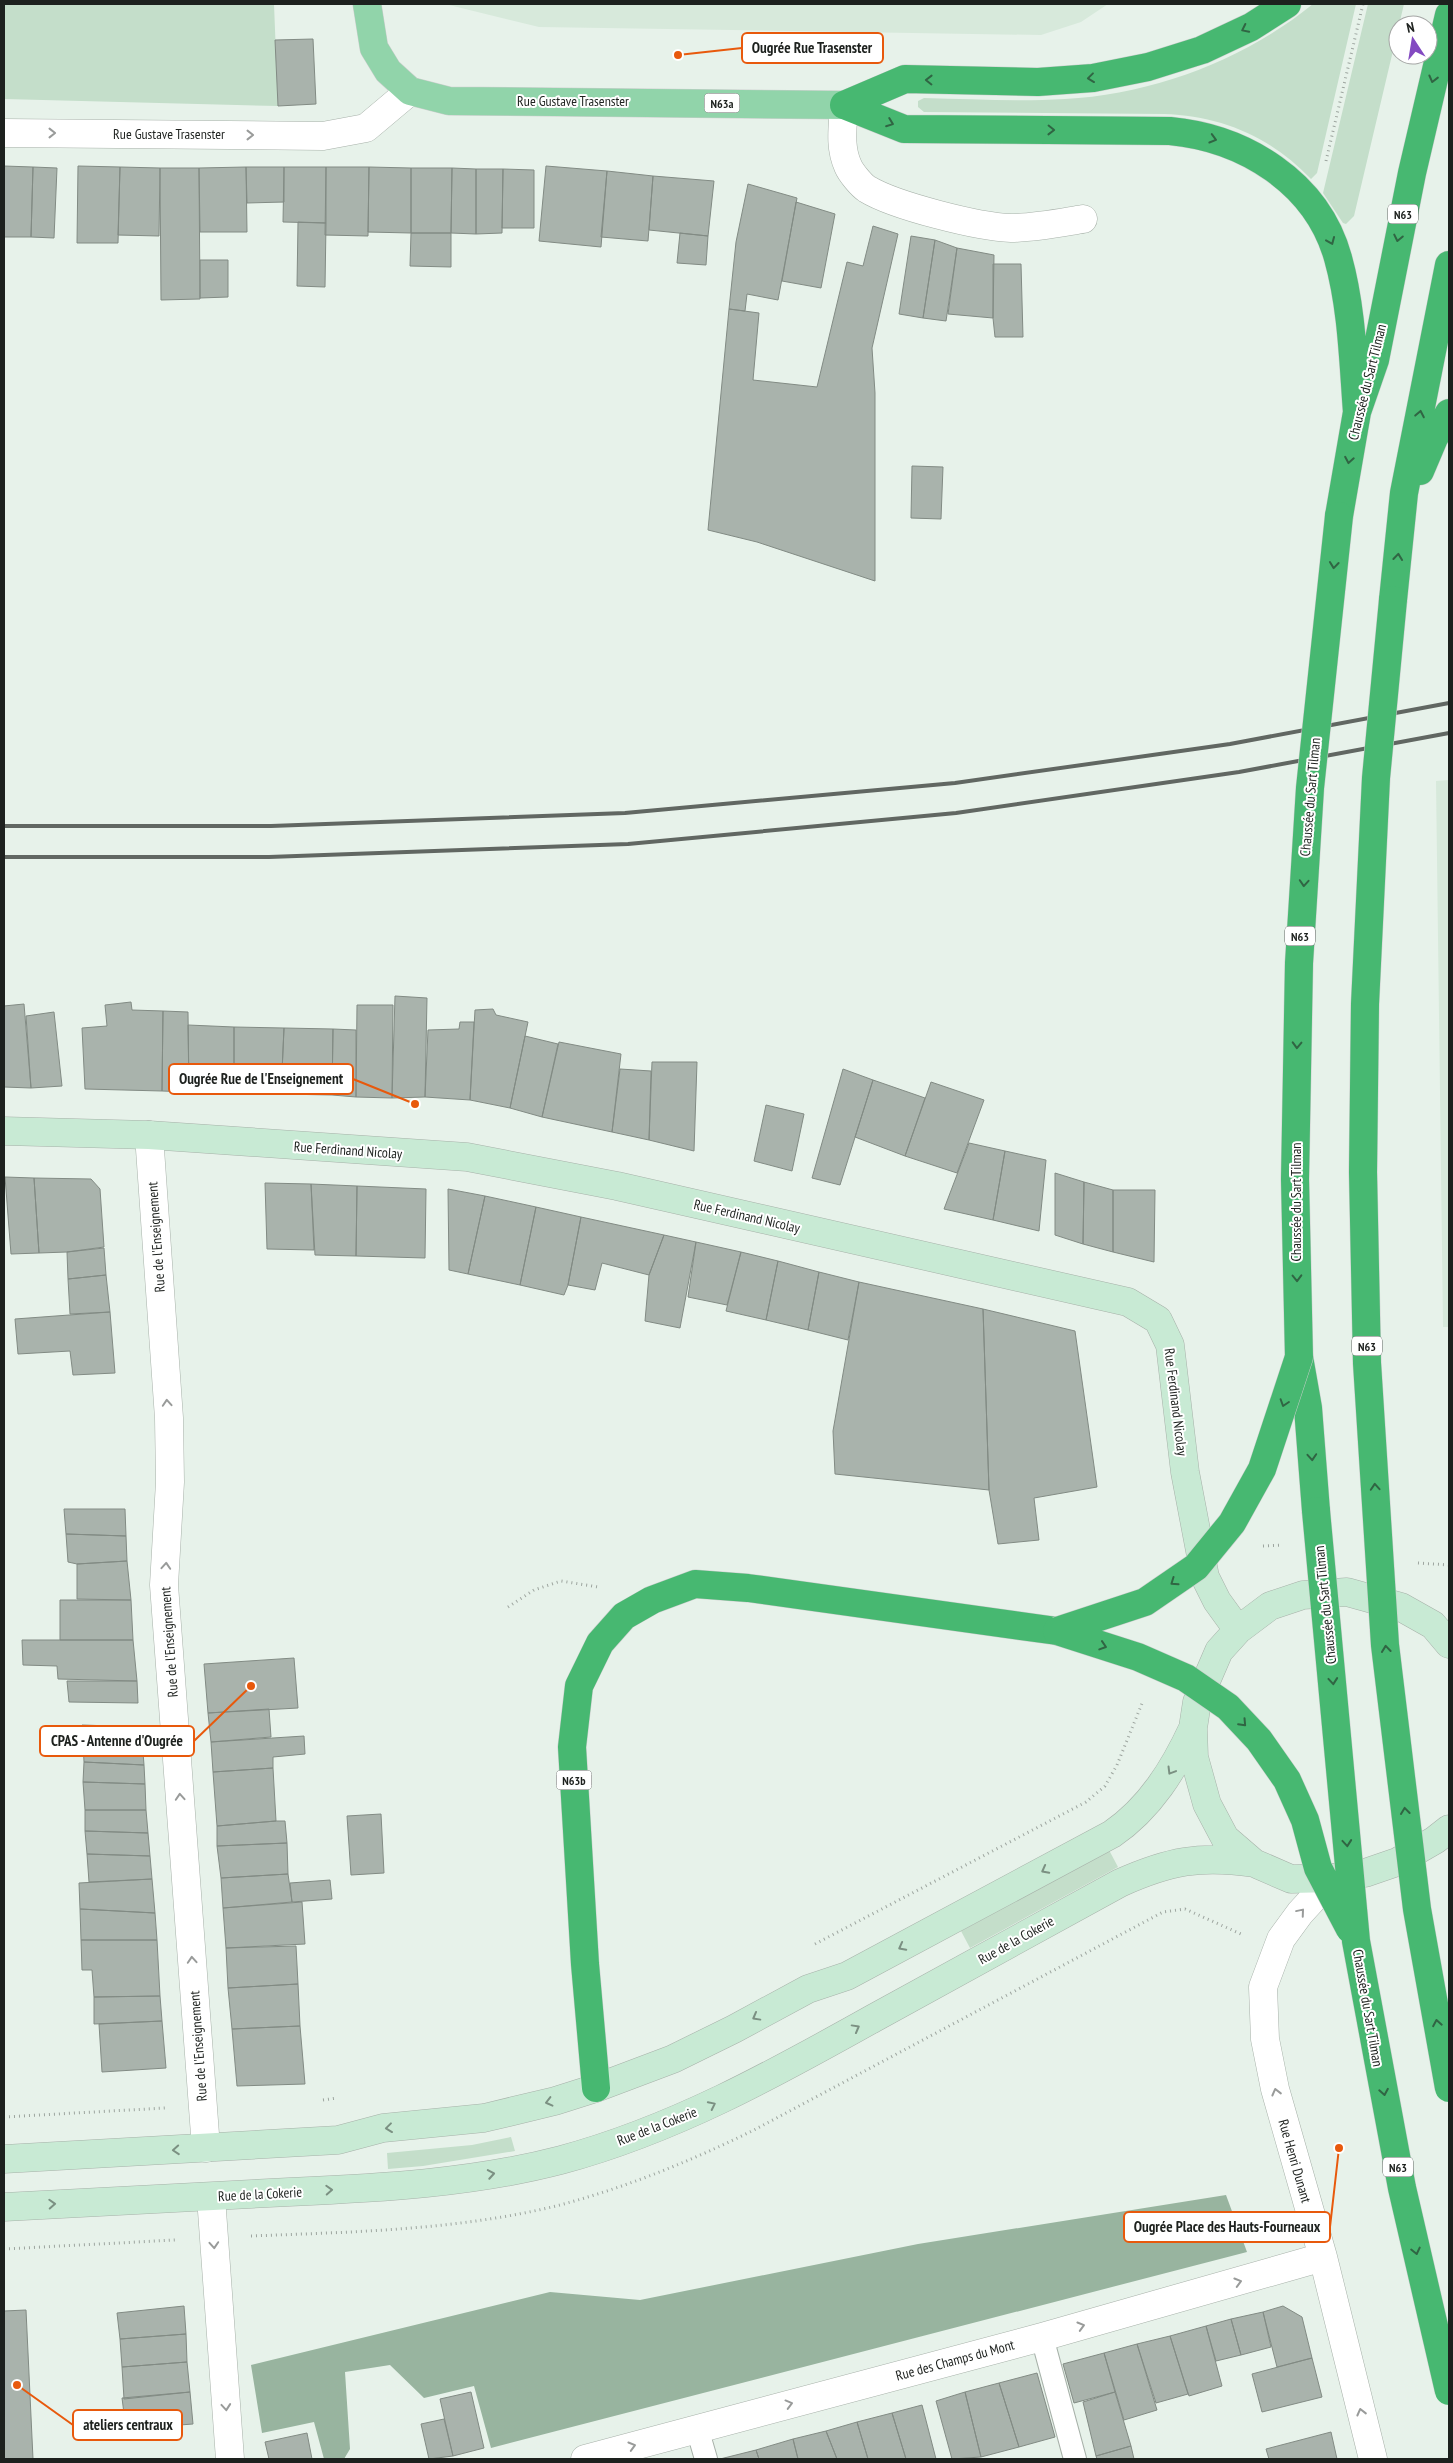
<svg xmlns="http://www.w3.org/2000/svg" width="1453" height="2463" font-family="'PT Sans Narrow',sans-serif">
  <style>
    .built { fill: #d7e9db }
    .green { fill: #c4deca }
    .forest { fill: #98b49f }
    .building { fill: #a9b3ac; stroke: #828b84 }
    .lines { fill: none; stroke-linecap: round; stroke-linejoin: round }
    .lane-casing { stroke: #a7b1a9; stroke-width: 24 }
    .street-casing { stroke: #a7b1a9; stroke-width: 29 }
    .secondary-casing { stroke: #a7b1a9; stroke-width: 29 }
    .primary-casing { stroke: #cdcece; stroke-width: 29 }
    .highway-casing { stroke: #cdcece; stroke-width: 29 }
    .path { stroke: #9da59f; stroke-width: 3; stroke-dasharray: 1 4; stroke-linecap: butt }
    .lane { stroke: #fff; stroke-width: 22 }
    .street { stroke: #fff; stroke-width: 28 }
    .secondary { stroke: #c8ead4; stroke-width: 28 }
    .primary { stroke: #91d4aa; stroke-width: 28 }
    .highway { stroke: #47b871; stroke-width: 28 }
    .rail { stroke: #616762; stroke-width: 4 }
    .highway-bridge-casing { stroke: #cdcece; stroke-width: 29; stroke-linecap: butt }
    .highway-bridge { stroke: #47b871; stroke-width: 28 }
    .oneway { stroke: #306543 }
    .oneway2 { stroke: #999b9a }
    .oneway3 { stroke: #7b9082 }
    .labels { text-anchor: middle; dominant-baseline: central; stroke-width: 4; stroke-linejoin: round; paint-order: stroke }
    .shield { fill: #fff; stroke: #616462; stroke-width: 1 }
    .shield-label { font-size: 12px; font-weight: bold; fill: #1d211e }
    .street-label { font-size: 14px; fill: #1d211e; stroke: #fff }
    .leader { fill: none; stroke: #e8590c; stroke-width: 2 }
    .callout-dot { fill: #e8590c; stroke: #fff; stroke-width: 2 }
    .callout { fill: #fff; stroke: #e8590c; stroke-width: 2 }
    .callout-label { font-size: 15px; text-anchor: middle; font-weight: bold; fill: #1d211e }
  </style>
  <rect width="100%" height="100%" fill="#e7f2ea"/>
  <!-- built -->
  <path class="built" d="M445 4H1108L1081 22 1041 35 539 27Z
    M1449 780V1327H1443L1436 781Z"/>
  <!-- green -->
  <path class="green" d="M4 4H274L278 106 4 99Z
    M1313 4H1356L1317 173 1311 179C1271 137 1222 116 1164 114L924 112 918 107V101L924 98C971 99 1018 102 1065 99 1154 94 1244 60 1313 4Z
    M1368 4H1404L1354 216 1346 224 1343 223 1323 193Z
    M1109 1850 1118 1867 970 1948 961 1931Z
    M511 2137 515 2151 423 2166 388 2169 387 2153 472 2145Z"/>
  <!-- forest -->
  <path class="forest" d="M1226 2195 1247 2252 491 2448 474 2386 424 2398 390 2365 345 2372 350 2449 344 2459H324L314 2422 262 2433 251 2365 550 2292 640 2300 918 2244Z"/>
  <!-- building -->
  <path class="building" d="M313 39 316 104 278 106 275 40Z
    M4 166 33 167 31 237H4Z
    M78 166 120 167 118 243H77Z
    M546 166 607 171 601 247 539 241Z
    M33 167 57 168 54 238 31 237Z
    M120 167 160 168 159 236 118 235Z
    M246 167H284V202L247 203Z
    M246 167 247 232H200L199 168Z
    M284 167H326V223L283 222Z
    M326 167H369L368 236 325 235Z
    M369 167 411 168V233L368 232Z
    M160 168H199L200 299 161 300Z
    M411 168H452L451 233H411Z
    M452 168 476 169V234L451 233Z
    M476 169H503L502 233 476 234Z
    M503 169 534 170V228H502Z
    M607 171 653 176 648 241 601 237Z
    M653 176 714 181 708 236 649 230Z
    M748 184 797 198 778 300 747 294 745 311 729 309 736 242Z
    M796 202 835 214 821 288 782 281Z
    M298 222 326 223 325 287 297 286Z
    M873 226 898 234 872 348 875 393V581L757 542 708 530 729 309 759 313 753 380 817 387 847 262 863 266Z
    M411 233H451V267L410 266Z
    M680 233 708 236 706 265 677 263Z
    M911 236 935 240 923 318 899 314Z
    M935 240 957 248 946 321 923 318Z
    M957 248 994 255 993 318 948 314Z
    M200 260H228V297L200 298Z
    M993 264H1021L1023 337H995L993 318Z
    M912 466 943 467 941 519 911 518Z
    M395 996 427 998 425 1097 392 1098Z
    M131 1002 132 1010 163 1011 162 1091 85 1089 82 1028 107 1026 105 1005Z
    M24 1004 31 1088 4 1087V1006Z
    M357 1005H393L392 1098 356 1097Z
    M493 1009 496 1015 528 1022 510 1108 470 1100 475 1010Z
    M163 1011 188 1012 189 1092 162 1091Z
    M54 1012 62 1086 31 1088 26 1016Z
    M460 1022H474L470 1100 425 1097 428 1030 459 1029Z
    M188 1025 234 1027V1093L189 1092Z
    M234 1027 284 1028 281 1094 234 1093Z
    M284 1028 333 1029 332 1095 281 1094Z
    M333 1029 356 1030V1097L332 1095Z
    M525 1036 558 1044 542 1117 510 1108Z
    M559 1042 621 1054 612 1132 542 1117Z
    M652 1062H697L694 1151 649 1140Z
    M620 1069 651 1071 649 1140 612 1132Z
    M843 1069 873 1080 840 1185 812 1178Z
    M873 1080 925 1098 905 1156 855 1137Z
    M931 1082 984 1100 957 1173 905 1156Z
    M766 1105 804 1114 792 1171 754 1161Z
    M969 1143 1005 1151 993 1220 944 1209Z
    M1005 1151 1046 1160 1039 1231 993 1220Z
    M1055 1173 1084 1182 1083 1244 1055 1235Z
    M5 1177 34 1178 39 1253 11 1254Z
    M34 1178 91 1179 100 1189 104 1247 67 1252 39 1253Z
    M1084 1182 1113 1190V1252L1083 1244Z
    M265 1183 311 1184 314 1250 267 1249Z
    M311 1184 357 1186 356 1256 315 1255Z
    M357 1186 426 1189 425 1258 356 1256Z
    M448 1189 485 1196 468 1274 449 1270Z
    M1113 1190H1155L1154 1262 1113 1252Z
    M485 1196 536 1207 520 1285 468 1274Z
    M536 1207 581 1217 568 1285 564 1295 520 1285Z
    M581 1217 664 1235 649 1275 602 1263 595 1290 568 1285Z
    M664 1235 696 1242 680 1328 645 1321 649 1275Z
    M696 1242 741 1252 727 1305 688 1297Z
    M104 1248 106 1275 68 1279 67 1252Z
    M741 1252 778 1261 766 1320 726 1311Z
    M778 1261 819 1272 808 1330 766 1320Z
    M819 1272 859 1282 848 1340 808 1330Z
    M106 1275 110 1312 70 1314 68 1279Z
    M859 1282 983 1309 989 1490 835 1474 833 1431Z
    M983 1309 1075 1331 1097 1487 1034 1498 1039 1540 998 1544 989 1490Z
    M110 1312 115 1373 73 1375 70 1351 18 1354 15 1319Z
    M64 1509H125L126 1536 66 1534Z
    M66 1534 126 1536 127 1561 77 1564 68 1562Z
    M127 1561 131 1600 77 1599V1564Z
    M60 1600H131L133 1640H60Z
    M22 1640H133L137 1681 58 1679 57 1666 23 1665Z
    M294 1658 298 1708 208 1713 204 1664Z
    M67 1681H137L138 1703 69 1702Z
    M269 1709 271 1737 211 1742 208 1713Z
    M82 1725 141 1727 144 1765 84 1762Z
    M304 1736 305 1754 273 1757V1768L213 1772 211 1742Z
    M84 1762 144 1765 145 1784 83 1782Z
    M273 1768 276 1821 217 1826 213 1772Z
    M83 1782 145 1784 146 1810H85Z
    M85 1810H146L148 1833 85 1831Z
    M381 1814 384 1873 351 1875 347 1816Z
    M276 1821H285L287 1843 217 1846V1826Z
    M85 1831 148 1833 150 1856 87 1854Z
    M287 1843 288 1874 221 1878 217 1846Z
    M87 1854 150 1856 152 1879 89 1882Z
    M288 1874 292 1902 223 1908 221 1878Z
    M152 1879 155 1913 80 1909 79 1883Z
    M330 1880 332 1899 292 1902 290 1883Z
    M302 1902 305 1944 226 1948 223 1908Z
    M80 1909 155 1913 157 1940H81Z
    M81 1940H157L160 1996 94 1997 92 1970H82Z
    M296 1946 298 1984 228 1988 226 1948Z
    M298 1984 300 2026 232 2029 228 1988Z
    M160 1996 162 2021 94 2024V1997Z
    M162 2021 166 2068 102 2072 99 2024Z
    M300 2026 305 2084 237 2086 232 2029Z
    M184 2306 186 2334 120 2339 117 2313Z
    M1283 2306 1302 2317 1312 2358 1277 2367 1263 2312Z
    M26 2310 33 2459H4V2311Z
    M1263 2312 1271 2347 1241 2355 1231 2319Z
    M1231 2319 1241 2355 1216 2361 1206 2326Z
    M1206 2326 1222 2386 1189 2396 1170 2336Z
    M186 2334 187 2362 122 2367 120 2339Z
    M1170 2336 1188 2394 1156 2403 1137 2344Z
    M1137 2344 1157 2410 1124 2420 1104 2353Z
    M1104 2353 1115 2392 1074 2403 1063 2364Z
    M1312 2358 1322 2397 1262 2412 1252 2374Z
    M187 2362 190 2392 124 2399 122 2367Z
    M1037 2373 1055 2437 1019 2447 999 2383Z
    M999 2383 1019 2447 981 2457 965 2392Z
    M190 2392 193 2424 126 2429 122 2398Z
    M471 2392 484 2448 453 2456 440 2399Z
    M965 2392 981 2457 952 2459 936 2401Z
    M1115 2392 1131 2446 1096 2456 1083 2402Z
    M922 2405 936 2459H906L892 2413Z
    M892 2413 906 2459H868L857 2422Z
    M444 2419 453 2456 429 2459 421 2424Z
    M857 2422 868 2459H837L826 2431Z
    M826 2431 837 2459H798L793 2439Z
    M1331 2432 1337 2459H1269L1266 2449Z
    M307 2433 312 2459H269L265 2442Z
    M793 2439 798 2459H759L756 2450Z
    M1131 2446 1134 2459H1097L1096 2456Z
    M756 2450 759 2459H720Z"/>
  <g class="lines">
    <defs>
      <path id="lane" d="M1042 2337 1075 2459
        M697 2428 706 2459"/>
      <path id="street" d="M844 105C843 126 839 146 848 166 851 173 861 185 867 189 895 206 979 227 1011 228 1035 228 1059 223 1083 219
        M4 133 323 136 366 128 410 91
        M149 1135 169 1418 170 1482 164 1585 206 2148
        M1332 1878 1300 1913 1281 1939 1263 1987 1265 2039 1275 2089 1323 2257 1373 2459
        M211 2197 230 2459
        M585 2459 1042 2337 1323 2257"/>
      <path id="secondary" d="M4 1131 149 1135 467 1157 617 1186 1128 1302 1158 1320 1170 1345 1185 1472 1205 1577 1217 1601 1238 1630
        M1449 1644 1433 1625 1401 1607 1347 1592 1303 1595 1270 1606 1238 1630 1219 1651 1197 1702 1193 1728 1194 1757 1207 1804 1225 1838 1254 1863 1291 1879 1332 1878 1365 1873 1397 1862 1435 1840 1449 1829
        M4 2159 338 2140 383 2128 484 2118 555 2101 596 2088 673 2059 734 2029 808 1989 847 1976 1112 1834C1150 1808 1174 1769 1193 1728
        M4 2207C99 2202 194 2197 289 2192 380 2188 473 2183 561 2160 673 2130 774 2074 874 2018 956 1973 1038 1928 1120 1883 1169 1861 1200 1855 1254 1863"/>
      <path id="primary" d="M367 4 374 48 388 71 410 91 449 101 844 105"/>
      <path id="highway" d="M844 105 904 129 1170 131C1244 138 1317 182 1338 258 1352 308 1353 361 1357 412
        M844 105 905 79 1038 82 1093 78 1148 67 1202 50 1251 27 1287 4
        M1420 471 1434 438 1449 413
        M1339 516 1357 412 1375 360 1412 173 1449 15
        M1393 600 1404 493 1449 265
        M1299 1357 1308 1408 1316 1511
        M596 2088 585 1964 572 1747 579 1686 600 1643 624 1616 652 1600 695 1584 748 1588 1057 1631"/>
    </defs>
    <!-- lane casing -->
    <use href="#lane" class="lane-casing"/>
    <!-- street casing -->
    <use href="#street" class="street-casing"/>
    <!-- secondary casing -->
    <use href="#secondary" class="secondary-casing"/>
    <!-- primary casing -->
    <use href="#primary" class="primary-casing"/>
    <!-- highway casing -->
    <use href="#highway" class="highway-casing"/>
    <!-- path -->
    <path class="path" d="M1326 161 1363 4
      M1263 1546 1282 1545
      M1418 1563 1449 1565
      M508 1607 534 1590 561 1581 598 1587
      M815 1944 1086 1802 1105 1786 1117 1765 1143 1701
      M323 2100 337 2098
      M4 2117 165 2108
      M251 2236C354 2232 460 2230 560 2205 627 2187 691 2161 754 2130L1163 1912 1185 1909 1241 1934
      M4 2249 175 2240"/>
    <!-- lane -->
    <use href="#lane" class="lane"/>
    <!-- street -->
    <use href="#street" class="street"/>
    <!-- secondary -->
    <use href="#secondary" class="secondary"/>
    <!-- primary -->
    <use href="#primary" class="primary"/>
    <!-- highway -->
    <use href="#highway" class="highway"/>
    <!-- rail -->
    <path class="rail" d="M4 826H271L625 813 955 783 1230 744 1449 703
      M4 857H269L628 844 956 813 1239 772 1449 733"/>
    <defs>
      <path id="highway-bridge" d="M1393 600 1376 778 1365 1004 1363 1172 1367 1363 1385 1645 1417 1909 1449 2088
        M1316 1511 1356 1941 1402 2188 1449 2391
        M1057 1631 1145 1602 1196 1567 1232 1523 1262 1469 1299 1357 1295 1179 1299 963 1310 788 1339 516
        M1057 1631 1138 1657 1186 1678 1228 1707 1259 1740 1287 1780 1305 1820 1318 1868 1350 1929"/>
    </defs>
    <!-- highway-bridge casing -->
    <use href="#highway-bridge" class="highway-bridge-casing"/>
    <!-- highway-bridge -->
    <use href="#highway-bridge" class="highway-bridge"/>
  </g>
  <!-- one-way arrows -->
  <defs><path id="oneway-chevron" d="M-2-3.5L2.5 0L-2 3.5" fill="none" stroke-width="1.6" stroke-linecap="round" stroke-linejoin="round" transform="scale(1.25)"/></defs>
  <g class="oneway">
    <use href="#oneway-chevron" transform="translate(1245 29) rotate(154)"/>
    <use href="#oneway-chevron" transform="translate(1091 78) rotate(173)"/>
    <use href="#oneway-chevron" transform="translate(1433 79) rotate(104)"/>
    <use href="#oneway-chevron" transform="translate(929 80) rotate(-179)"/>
    <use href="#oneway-chevron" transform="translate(890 123) rotate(21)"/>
    <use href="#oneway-chevron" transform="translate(1051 130) rotate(1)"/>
    <use href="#oneway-chevron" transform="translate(1213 139) rotate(16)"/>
    <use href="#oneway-chevron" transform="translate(1398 238) rotate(102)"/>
    <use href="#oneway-chevron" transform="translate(1331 241) rotate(67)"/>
    <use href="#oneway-chevron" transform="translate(1420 414) rotate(-79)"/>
    <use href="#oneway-chevron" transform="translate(1349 460) rotate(100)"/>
    <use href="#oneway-chevron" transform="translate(1398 557) rotate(-84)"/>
    <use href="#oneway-chevron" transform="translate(1334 565) rotate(96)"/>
    <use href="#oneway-chevron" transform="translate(1304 883) rotate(94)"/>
    <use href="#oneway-chevron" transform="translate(1297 1045) rotate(92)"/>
    <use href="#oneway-chevron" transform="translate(1297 1278) rotate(89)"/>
    <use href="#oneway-chevron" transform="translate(1284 1403) rotate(108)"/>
    <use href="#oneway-chevron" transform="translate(1312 1457) rotate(86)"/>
    <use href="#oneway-chevron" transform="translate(1375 1487) rotate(-94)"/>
    <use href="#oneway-chevron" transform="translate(1174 1582) rotate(145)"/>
    <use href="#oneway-chevron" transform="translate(1103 1646) rotate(18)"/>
    <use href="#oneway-chevron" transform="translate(1386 1649) rotate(-96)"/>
    <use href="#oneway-chevron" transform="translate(1333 1681) rotate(85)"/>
    <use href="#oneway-chevron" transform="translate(1243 1723) rotate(47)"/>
    <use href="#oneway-chevron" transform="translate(1405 1811) rotate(-97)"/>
    <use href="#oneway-chevron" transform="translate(1347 1843) rotate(85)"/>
    <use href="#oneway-chevron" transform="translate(1437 2023) rotate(-100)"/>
    <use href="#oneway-chevron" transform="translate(1384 2092) rotate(80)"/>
    <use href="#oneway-chevron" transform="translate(1416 2251) rotate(77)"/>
  </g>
  <g class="oneway2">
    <use href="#oneway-chevron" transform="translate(52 133)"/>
    <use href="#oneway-chevron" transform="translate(250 135)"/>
    <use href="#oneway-chevron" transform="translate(167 1403) rotate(-94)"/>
    <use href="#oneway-chevron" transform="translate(166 1566) rotate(-86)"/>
    <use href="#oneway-chevron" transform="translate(180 1797) rotate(-94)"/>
    <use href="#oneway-chevron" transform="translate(1301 1912) rotate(-50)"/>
    <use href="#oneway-chevron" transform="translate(192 1960) rotate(-94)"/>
    <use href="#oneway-chevron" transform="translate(1276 2092) rotate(-104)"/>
    <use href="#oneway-chevron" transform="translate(214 2245) rotate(86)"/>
    <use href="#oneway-chevron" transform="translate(1238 2282) rotate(-16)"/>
    <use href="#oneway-chevron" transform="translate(1081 2326) rotate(-16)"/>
    <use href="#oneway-chevron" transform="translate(789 2404) rotate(-15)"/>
    <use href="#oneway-chevron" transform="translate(226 2407) rotate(85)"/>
    <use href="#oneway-chevron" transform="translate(1361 2412) rotate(-104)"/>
    <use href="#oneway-chevron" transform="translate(632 2446) rotate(-16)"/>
  </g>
  <g class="oneway3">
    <use href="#oneway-chevron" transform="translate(1171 1771) rotate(121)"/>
    <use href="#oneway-chevron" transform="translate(1045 1870) rotate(152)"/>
    <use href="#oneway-chevron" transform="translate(902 1947) rotate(152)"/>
    <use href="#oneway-chevron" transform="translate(756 2017) rotate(151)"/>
    <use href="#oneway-chevron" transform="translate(856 2028) rotate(-29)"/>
    <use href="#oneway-chevron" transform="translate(549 2102) rotate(166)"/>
    <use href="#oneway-chevron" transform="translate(712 2105) rotate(-26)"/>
    <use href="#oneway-chevron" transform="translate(389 2128) rotate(173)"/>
    <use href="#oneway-chevron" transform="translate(176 2150) rotate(176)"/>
    <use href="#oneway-chevron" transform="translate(491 2174) rotate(-10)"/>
    <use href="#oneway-chevron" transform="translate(329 2190) rotate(-3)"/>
    <use href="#oneway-chevron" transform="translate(52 2204) rotate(-3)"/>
  </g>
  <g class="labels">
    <!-- shield labels -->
    <g class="shield">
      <rect x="704.5" y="93.5" width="35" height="19" rx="4"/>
      <rect x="1388" y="204.5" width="30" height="19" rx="4"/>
      <rect x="1285" y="926.5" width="30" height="19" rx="4"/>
      <rect x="1352" y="1336.5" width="30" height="19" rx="4"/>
      <rect x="556.5" y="1770.5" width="35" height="19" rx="4"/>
      <rect x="1383" y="2157.5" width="30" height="19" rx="4"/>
    </g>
    <g class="shield-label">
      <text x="722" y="103">N63a</text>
      <text x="1403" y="214">N63</text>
      <text x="1300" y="936">N63</text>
      <text x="1367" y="1346">N63</text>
      <text x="574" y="1780">N63b</text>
      <text x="1398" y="2167">N63</text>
    </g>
    <!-- street labels -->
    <g class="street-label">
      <text x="573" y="101">Rue Gustave Trasenster</text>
      <text x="169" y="134">Rue Gustave Trasenster</text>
      <text transform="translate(1367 382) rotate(-76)">Chaussée du Sart Tilman</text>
      <text transform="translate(1310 797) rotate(-85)">Chaussée du Sart Tilman</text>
      <text transform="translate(348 1150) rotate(4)">Rue Ferdinand Nicolay</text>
      <text transform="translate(1296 1202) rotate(-90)">Chaussée du Sart Tilman</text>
      <text transform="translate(747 1216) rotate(13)">Rue Ferdinand Nicolay</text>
      <text transform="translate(156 1237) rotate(-94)">Rue de l'Enseignement</text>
      <text transform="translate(1176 1402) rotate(83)">Rue Ferdinand Nicolay</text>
      <text transform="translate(1325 1605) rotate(-96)">Chaussée du Sart Tilman</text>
      <text transform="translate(169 1642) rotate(-94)">Rue de l'Enseignement</text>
      <text transform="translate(1016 1940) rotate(-29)">Rue de la Cokerie</text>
      <text transform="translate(1368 2008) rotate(80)">Chaussée du Sart Tilman</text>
      <text transform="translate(198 2046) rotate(-94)">Rue de l'Enseignement</text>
      <text transform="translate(657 2126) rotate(-21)">Rue de la Cokerie</text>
      <text transform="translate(1295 2161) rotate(74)">Rue Henri Dunant</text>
      <text transform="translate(260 2194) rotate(-3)">Rue de la Cokerie</text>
      <text transform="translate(955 2360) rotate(-15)">Rue des Champs du Mont</text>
    </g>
  </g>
  <!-- callouts -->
  <path class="leader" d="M678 55L742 48M415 1104L353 1079M251 1686L194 1741M1339 2148L1330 2227M17 2385L73 2425"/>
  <g class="callout-dot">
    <circle cx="678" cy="55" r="5"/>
    <circle cx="415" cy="1104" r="5"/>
    <circle cx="251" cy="1686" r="5"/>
    <circle cx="1339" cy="2148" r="5"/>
    <circle cx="17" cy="2385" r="5"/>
  </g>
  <g class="callout">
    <rect x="742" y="33" width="141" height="30" rx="5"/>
    <rect x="169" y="1064" width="184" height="30" rx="5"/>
    <rect x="40" y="1726" width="154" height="30" rx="5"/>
    <rect x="1124" y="2212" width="206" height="30" rx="5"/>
    <rect x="73" y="2410" width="109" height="30" rx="5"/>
  </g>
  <g class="callout-label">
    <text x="812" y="53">Ougrée Rue Trasenster</text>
    <text x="261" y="1084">Ougrée Rue de l'Enseignement</text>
    <text x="117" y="1746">CPAS - Antenne d'Ougrée</text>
    <text x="1227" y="2232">Ougrée Place des Hauts-Fourneaux</text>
    <text x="128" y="2430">ateliers centraux</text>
  </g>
  <!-- border -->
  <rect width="1453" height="2463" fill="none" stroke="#1d211e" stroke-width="10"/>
  <!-- north arrow -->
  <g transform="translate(1413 40) rotate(348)"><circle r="24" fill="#ffffff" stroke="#a5a6a5"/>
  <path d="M0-4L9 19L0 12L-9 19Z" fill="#834ac1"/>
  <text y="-8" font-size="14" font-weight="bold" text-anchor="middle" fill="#1d211e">N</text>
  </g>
</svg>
